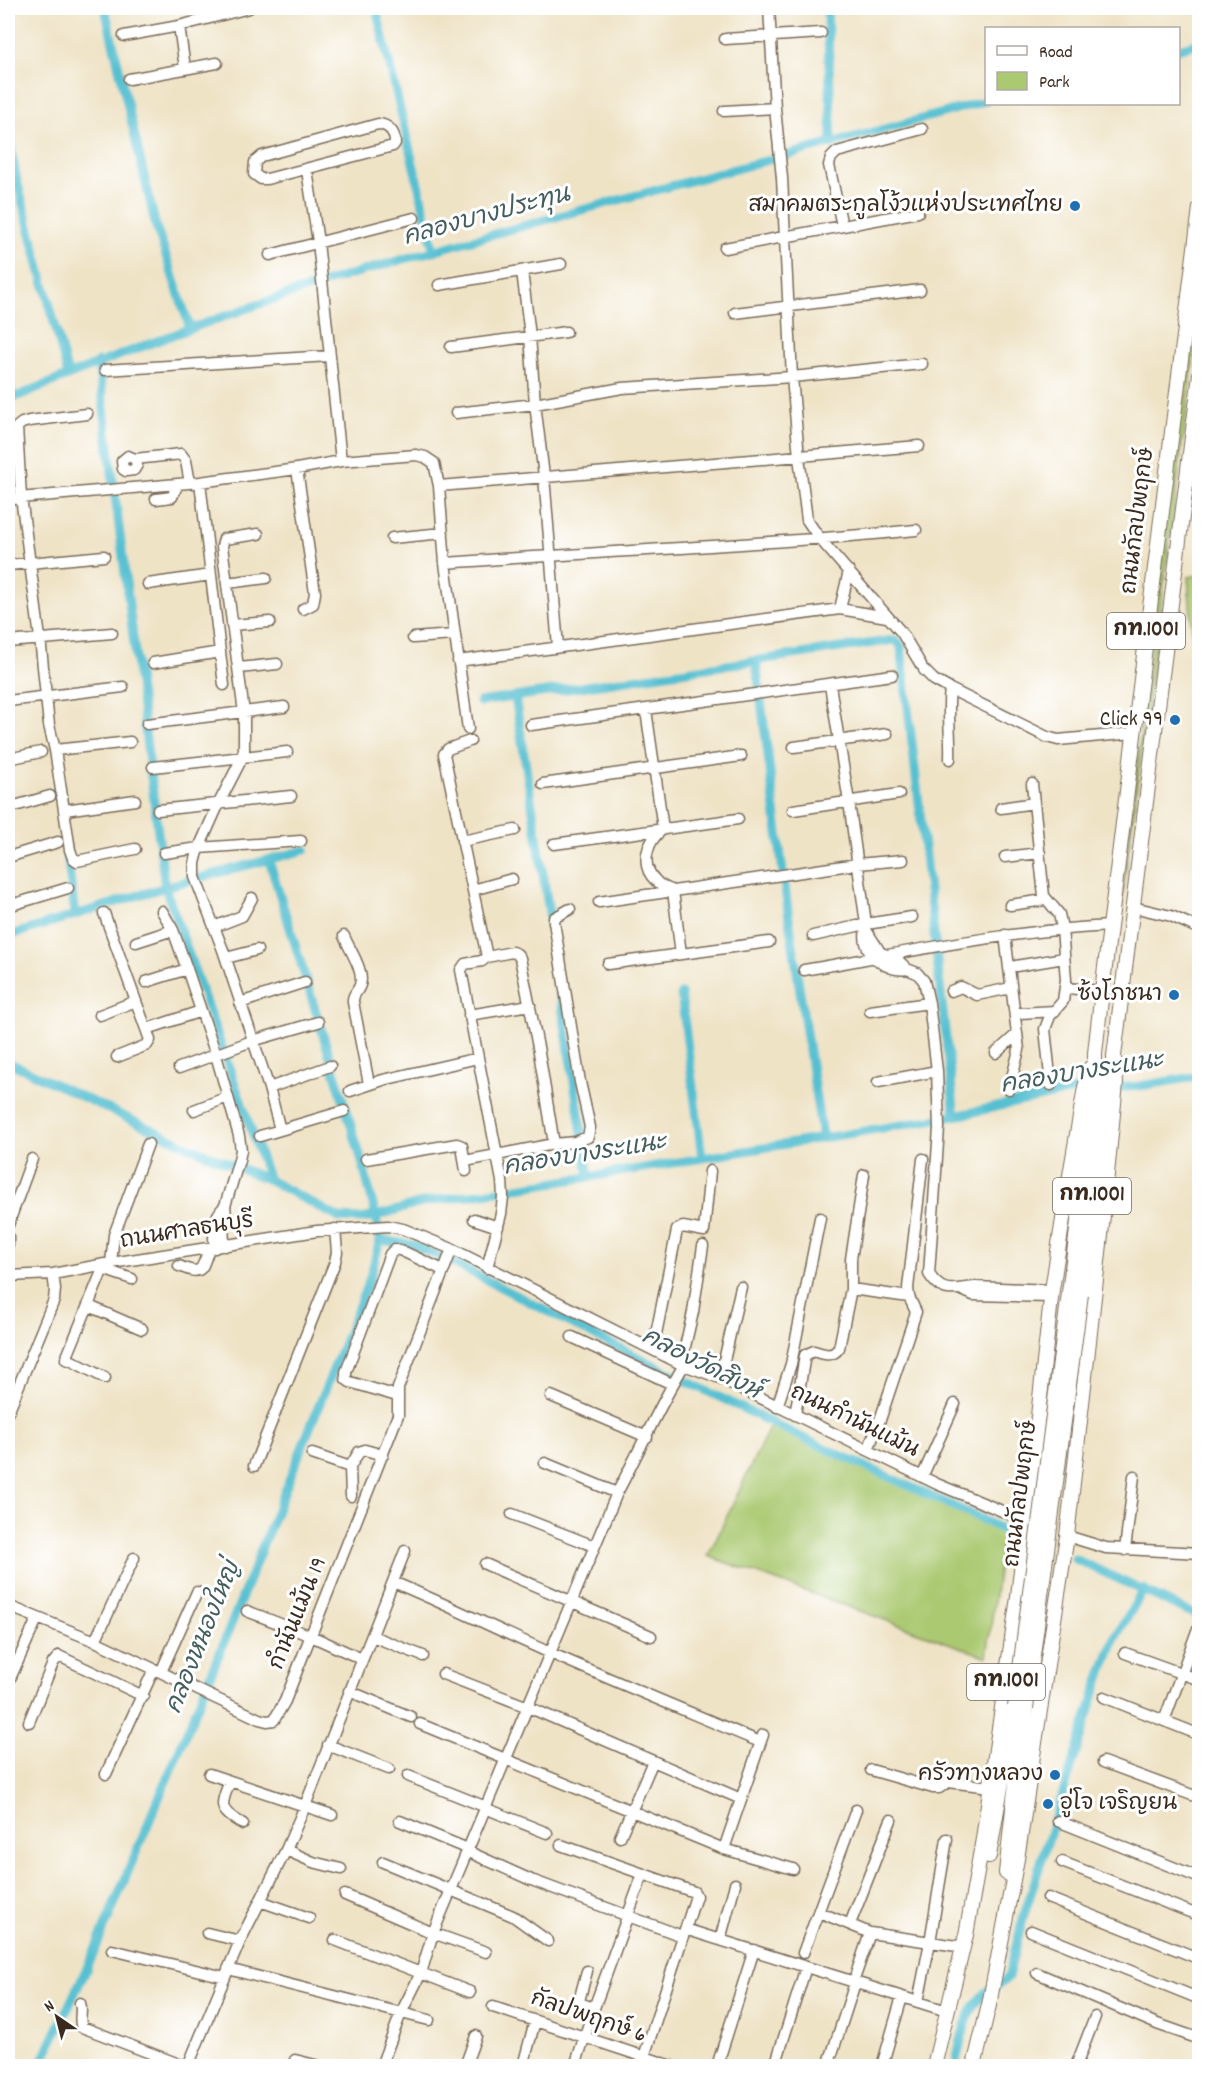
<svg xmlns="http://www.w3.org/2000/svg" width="1207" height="2074" font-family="Dekko,'Playpen Sans Thai',sans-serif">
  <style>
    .green { fill: #aac971; stroke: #727a48; stroke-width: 1.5 }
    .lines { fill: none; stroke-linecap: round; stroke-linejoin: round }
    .canal { stroke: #56c0d1; stroke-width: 9 }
    .minor-casing { stroke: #7a6b59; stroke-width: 13 }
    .major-casing { stroke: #7a6b59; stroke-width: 16 }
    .minor { stroke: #fff; stroke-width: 10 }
    .major { stroke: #fff; stroke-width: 14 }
    .major-bridge-casing { stroke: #7a6b59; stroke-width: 16; stroke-linecap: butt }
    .major-bridge { stroke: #fff; stroke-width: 14 }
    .poi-dot { fill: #1f6fb2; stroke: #fff; stroke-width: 2 }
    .labels { text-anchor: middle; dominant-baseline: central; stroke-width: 6; stroke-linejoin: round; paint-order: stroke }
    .shield { fill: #fff; stroke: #766a62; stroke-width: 1.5 }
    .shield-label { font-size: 21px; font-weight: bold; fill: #3b2a1e }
    .poi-label { font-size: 22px; fill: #3b2a1e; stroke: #fff; text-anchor: end }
    .street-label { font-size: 22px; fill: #3b2a1e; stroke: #fff }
    .water-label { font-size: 24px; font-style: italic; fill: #445e5d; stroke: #fff }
  </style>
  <rect width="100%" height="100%" fill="#fff"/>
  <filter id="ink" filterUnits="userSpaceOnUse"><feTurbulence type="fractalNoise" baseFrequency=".0167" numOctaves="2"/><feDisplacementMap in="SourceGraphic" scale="12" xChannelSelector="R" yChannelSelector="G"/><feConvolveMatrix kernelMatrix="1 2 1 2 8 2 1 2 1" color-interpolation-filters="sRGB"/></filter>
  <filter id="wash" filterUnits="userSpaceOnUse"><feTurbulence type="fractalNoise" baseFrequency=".008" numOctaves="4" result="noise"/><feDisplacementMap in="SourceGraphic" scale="24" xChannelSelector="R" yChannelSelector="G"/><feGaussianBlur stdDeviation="1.35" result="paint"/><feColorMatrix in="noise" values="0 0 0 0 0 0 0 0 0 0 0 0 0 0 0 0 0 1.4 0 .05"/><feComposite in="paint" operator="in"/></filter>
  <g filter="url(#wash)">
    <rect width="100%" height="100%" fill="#efe3c6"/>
    <!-- green -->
    <path class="green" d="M1199 254V317L1119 923C1142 700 1173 477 1199 254Z
      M1199 575H1200L1199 727 1188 577Z
      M771 1424 1003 1533 987 1657 708 1556Z"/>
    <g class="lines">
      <!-- canal -->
      <path class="canal" d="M105 8 155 223 189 325
        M376 8 434 251
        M827 8 832 144
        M1178 49 1200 43
        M8 134 17 181 68 375
        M98 362 165 887 269 1180
        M8 377 13 398
        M8 400C125 352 244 306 366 270 571 210 780 159 986 101
        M8 433 17 500
        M756 662 789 919 822 1137
        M515 697 551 925
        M480 702 894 640 898 642 901 647 955 1116
        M66 846 75 915
        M8 936 165 887 305 850
        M558 981 589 1177
        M681 994 702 1157
        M8 1062 187 1146 269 1180 339 1218 361 1219 376 1216 425 1202 589 1177 955 1116 1073 1090 1090 1089
        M1110 1088 1140 1086 1200 1076
        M380 1240 413 1245 444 1258 615 1346 809 1441 975 1516 1005 1531
        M1075 1559 1200 1617
        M40 2066 93 1955 214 1667 370 1278 380 1240 376 1216 361 1158 269 860
        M955 2066C961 2042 964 2015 982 1996 990 1988 1000 1987 1008 1977L1024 1915 1099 1681 1115 1638 1144 1589"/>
    </g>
  </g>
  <g filter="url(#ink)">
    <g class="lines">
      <defs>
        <path id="minor" d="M769 8 775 108 782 178 792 377 799 457 807 520 820 539 902 633 921 665
          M179 26 185 68
          M124 36 179 26 249 8
          M725 39 821 33
          M129 79 217 63
          M724 111 775 108
          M378 124C389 125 395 132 395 143L393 146 267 179H261L254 174 255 162 262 156Z
          M307 170 318 242 341 461
          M842 226 829 165 831 158 837 152 922 129
          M725 248 918 212
          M270 255 414 218
          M522 271 530 336 535 404 544 476 558 647
          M439 285 561 264
          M735 313 920 290
          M451 347 566 332
          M105 370 329 356
          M456 413 535 404 622 388 792 377 922 364
          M87 414 29 421 22 423 17 427 21 497 40 638 49 725 55 750 70 850 73 858 77 861 135 849
          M135 459 137 465 134 470 126 471 123 469 122 461 128 456 135 459 181 454 186 461 190 483
          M297 469 315 593 313 604 303 609
          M439 486 919 446
          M8 499 200 482 297 469 341 461 416 455 425 457 434 463 439 486 445 563 468 729
          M156 499 172 497 178 484
          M258 534 224 539 222 546 244 713V750L240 762 219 803 199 848 195 863V877L223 950 269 1088 280 1130
          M392 538 443 533
          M445 563C602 551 759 546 916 530
          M8 565 104 556
          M227 583 266 578
          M148 584 211 575
          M840 609 849 571
          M232 625 270 622
          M413 638 454 635
          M8 642 112 633
          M220 652 224 685
          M458 661 840 609 887 617
          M153 663 220 652 200 482
          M239 668 277 664
          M924 670 934 680 950 689 1047 737 1058 740 1134 733
          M830 685 849 802 866 924C866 931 864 937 866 943 870 959 890 972 907 969
          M8 701 123 687
          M646 710 663 829C647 841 639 865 656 881 660 886 667 888 673 891L681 954
          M147 724 284 707
          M531 725 892 675
          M470 741 448 749 444 754 487 957
          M794 747 887 734
          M55 750 130 742
          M8 759 41 752
          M950 759C951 735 947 712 950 689
          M153 767 287 752
          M543 784 741 756
          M1032 784 1044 896 1059 914 1062 928 1066 980 1063 1001 1050 1016 1045 1029 1051 1085
          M8 808 50 796
          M1001 808 1034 803
          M65 810 135 800
          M158 810 291 796
          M793 810 899 794
          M462 841 515 830
          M554 844 738 819
          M164 853 199 848 301 841
          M8 857 58 842
          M1005 857 1040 853
          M473 890 512 879
          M8 892 11 905
          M599 902 857 864 903 860
          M1010 905 1045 900
          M8 906 68 888
          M1133 907 1171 916 1200 929
          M162 911 173 930 187 969 216 1055 239 1136 241 1150 239 1160 225 1206C228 1220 220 1229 225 1246
          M104 913 150 1040 147 1045 117 1057
          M214 927 242 916 252 898
          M866 930 880 952 900 962 907 969 917 973 924 981 929 1003 937 1071 939 1128 929 1274C942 1295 953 1289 975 1287L1052 1290
          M1005 935 1019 1050 1009 1089
          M344 936C349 949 365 971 360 985 358 992 352 994 353 1002L369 1084
          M813 936 866 924 912 917
          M136 942 173 930
          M226 958 257 950
          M608 964 769 942
          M1016 966 1064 958
          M804 970C907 952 1005 931 1110 926
          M146 982 187 969
          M1066 988 1102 991
          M951 991 961 987 977 995 1011 988
          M240 1003 305 982
          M870 1011 929 1003
          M1020 1013 1055 1011
          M100 1015 136 1001
          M469 1015 530 1005
          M147 1029 201 1011
          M996 1053 1017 1034
          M179 1068 252 1041 318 1022
          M878 1082 937 1071
          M269 1088 330 1066
          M350 1091 383 1080 478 1058
          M194 1110 228 1097
          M260 1136 344 1111
          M366 1159 457 1144 462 1146 466 1171
          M465 1161 554 1144 575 1142 588 1137 590 1127 580 1082 554 922V918L570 909
          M474 1219 498 1227
          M8 1225 32 1159
          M8 1236V1245
          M215 1248C213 1232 212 1218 225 1206
          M111 1263 114 1235 148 1144
          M105 1264 66 1359 72 1361 105 1378
          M179 1266C203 1276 201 1270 209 1249
          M487 1268 501 1214 503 1197 502 1181 461 970 465 964 482 961 487 957 512 952 517 954 520 958 539 1052 554 1144
          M103 1269 132 1279
          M8 1276 53 1274 105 1264 317 1231 388 1226 403 1229 452 1249 681 1364 720 1378 937 1484 1026 1521
          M851 1289 909 1297
          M962 1290 973 1295 1051 1297
          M89 1306 142 1329
          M572 1337 672 1384
          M653 1349 677 1230 683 1227 704 1231 710 1171
          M681 1364 693 1312 703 1246
          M720 1378 741 1287
          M397 1396 350 1382 346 1379V1372L390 1254 395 1249 400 1250 443 1270
          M551 1396 647 1437
          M777 1407 791 1364 820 1218
          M8 1412 54 1300 55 1289 53 1274
          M795 1415 805 1355 814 1351C824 1354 832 1358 839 1348L851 1289V1259L864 1175
          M868 1450 881 1417 916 1312 909 1297 908 1288 923 1159
          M312 1454 350 1467
          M545 1463 617 1493
          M254 1466 335 1262 337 1252 335 1229
          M922 1477 955 1404
          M351 1496 350 1467 359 1452 365 1450 383 1455
          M512 1514 594 1546
          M1067 1536 1106 1548 1200 1553
          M1125 1550 1134 1476
          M485 1564 651 1636
          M393 1582C446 1604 496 1629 548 1652 618 1683 689 1712 760 1742
          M8 1606 95 1641 259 1719 267 1721 274 1720 285 1701 398 1415V1388L452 1249
          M247 1611 311 1636 362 1659
          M372 1636 423 1656
          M95 1641 134 1558
          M1125 1653 1200 1680
          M161 1672 197 1592
          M443 1674 528 1707 741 1799
          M8 1683 37 1619
          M349 1691 411 1717
          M1104 1697 1200 1735
          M1164 1721 1197 1631
          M29 1722 53 1663 59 1656 143 1696
          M420 1724 724 1849 793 1869
          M328 1745 389 1769
          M1103 1762 1200 1798
          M871 1770 933 1788H939L948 1782 991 1787
          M106 1774 154 1669
          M209 1774 332 1815
          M408 1776 486 1807
          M230 1781C220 1806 218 1810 243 1824
          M485 1808 547 1833
          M400 1821 468 1849
          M1058 1821 1200 1878
          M620 1837 653 1761
          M561 1845 694 1892 696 1896 641 2066
          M724 1849 763 1735
          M286 1850 313 1862 341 1869
          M467 1851 531 1880
          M383 1862 513 1916 548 1941
          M1062 1862 1200 1916
          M534 1881 682 1936
          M345 1895 433 1933 486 1952
          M1048 1898 1200 1959
          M260 1901 309 1918
          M819 1912 870 1933 964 1947
          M850 1924 891 1820
          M685 1929 947 2011
          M1031 1931 1200 1999
          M207 1933 240 1941
          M335 1940 470 1992
          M720 1940 735 1884
          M112 1950 225 1977
          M803 1953 856 1810
          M228 1969 429 2020
          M587 1971 579 2001V2003L594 2008
          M1037 1973 1157 2024 1200 2039
          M856 1974 870 1933
          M918 2002 930 1942 947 1839
          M80 2003C83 2011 78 2020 82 2027L184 2066
          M493 2007 672 2066
          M295 2060 319 2066
          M188 2066 240 1941 286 1850 305 1806 405 1551
          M381 2066 401 2013 421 1973 433 1933 617 1493C640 1450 659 1406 684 1365
          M465 2066 476 2036
          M523 2066 535 2021
          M575 2066 594 2008 643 1874
          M717 2066 754 1950
          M775 2066 806 1967
          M828 2066 855 1983
          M882 2066 902 1997
          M1076 2066 1095 2017
          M1199 2066H1200"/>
        <path id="major" d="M1069 1293 1095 1086V1053L1102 991 1200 208
          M1081 1294 1106 1084 1110 1067
          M989 1856 1015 1707
          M1006 1873 1014 1799 1026 1708
          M934 2066 966 1935 983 1839 1018 1597 1052 1290 1067 1193 1085 1087 1090 1068
          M974 2066 989 2005 1017 1859 1067 1536 1101 1235 1116 1083 1114 1056 1200 374"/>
      </defs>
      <!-- minor casing -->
      <use href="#minor" class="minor-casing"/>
      <!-- major casing -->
      <use href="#major" class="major-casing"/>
      <!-- minor -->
      <use href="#minor" class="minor"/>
      <!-- major -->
      <use href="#major" class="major"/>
      <defs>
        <path id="major-bridge" d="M1015 1707 1069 1293
          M1026 1708 1081 1294"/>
      </defs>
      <!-- major-bridge casing -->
      <use href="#major-bridge" class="major-bridge-casing"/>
      <!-- major-bridge -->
      <use href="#major-bridge" class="major-bridge"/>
    </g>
  </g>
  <!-- markers -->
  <g class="poi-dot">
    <circle cx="1075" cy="206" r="6"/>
    <circle cx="1175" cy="720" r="6"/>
    <circle cx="1174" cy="995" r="6"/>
    <circle cx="1055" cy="1775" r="6"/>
    <circle cx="1048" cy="1804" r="6"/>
  </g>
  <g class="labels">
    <!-- shield labels -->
    <g class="shield">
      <rect x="1107" y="613" width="78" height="36" rx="4.5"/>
      <rect x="1053" y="1178" width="78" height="36" rx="4.5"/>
      <rect x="967" y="1664" width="78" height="36" rx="4.5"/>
    </g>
    <g class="shield-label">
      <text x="1146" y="631">กท.1001</text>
      <text x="1092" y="1196">กท.1001</text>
      <text x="1006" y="1682">กท.1001</text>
    </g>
    <!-- poi labels -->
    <g class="poi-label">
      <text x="1063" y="206">สมาคมตระกูลโง้วแห่งประเทศไทย</text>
      <text x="1163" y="720">Click 99</text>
      <text x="1162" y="995">ซ้งโภชนา</text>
      <text x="1043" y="1775">ครัวทางหลวง</text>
      <text x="1060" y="1804" text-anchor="start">อู่โจ เจริญยน</text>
    </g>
    <!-- street labels -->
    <g class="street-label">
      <text transform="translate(1139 521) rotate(-83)">ถนนกัลปพฤกษ์</text>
      <text transform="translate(187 1232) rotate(-9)">ถนนศาลธนบุรี</text>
      <text transform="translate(854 1422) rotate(26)">ถนนกำนันแม้น</text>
      <text transform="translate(1022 1494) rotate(-83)">ถนนกัลปพฤกษ์</text>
      <text transform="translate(299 1614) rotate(-68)">กำนันแม้น 19</text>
      <text transform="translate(588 2018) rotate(19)">กัลปพฤกษ์ 6</text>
    </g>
    <!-- water labels -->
    <g class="water-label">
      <text transform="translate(487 217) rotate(-15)">คลองบางประทุน</text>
      <text transform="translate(1082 1074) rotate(-9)">คลองบางระแนะ</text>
      <text transform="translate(585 1156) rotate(-9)">คลองบางระแนะ</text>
      <text transform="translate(701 1365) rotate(27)">คลองวัดสิงห์</text>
      <text transform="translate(204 1638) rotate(-68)">คลองหนองใหญ่</text>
    </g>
  </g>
  <!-- margin -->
  <rect width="1207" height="2074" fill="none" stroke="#fff" stroke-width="30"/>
  <!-- legend -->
  <rect x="985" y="27" width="195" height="78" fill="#ffffff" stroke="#b1aaa5" stroke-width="1.5"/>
  <rect x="997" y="46" width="30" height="9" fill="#ffffff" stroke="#b1aaa5" stroke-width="1.5"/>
  <text x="1039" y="57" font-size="18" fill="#3b2a1e">Road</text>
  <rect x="997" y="72" width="30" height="18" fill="#aac971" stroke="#b1aaa5" stroke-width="1.5"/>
  <text x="1039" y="87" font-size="18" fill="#3b2a1e">Park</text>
  <!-- north arrow -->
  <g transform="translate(57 2017) rotate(325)" stroke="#ffffff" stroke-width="4.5" paint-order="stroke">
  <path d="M0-4.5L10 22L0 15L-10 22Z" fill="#3b2a1e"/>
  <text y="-9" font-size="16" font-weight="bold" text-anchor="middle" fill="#3b2a1e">N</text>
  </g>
</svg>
